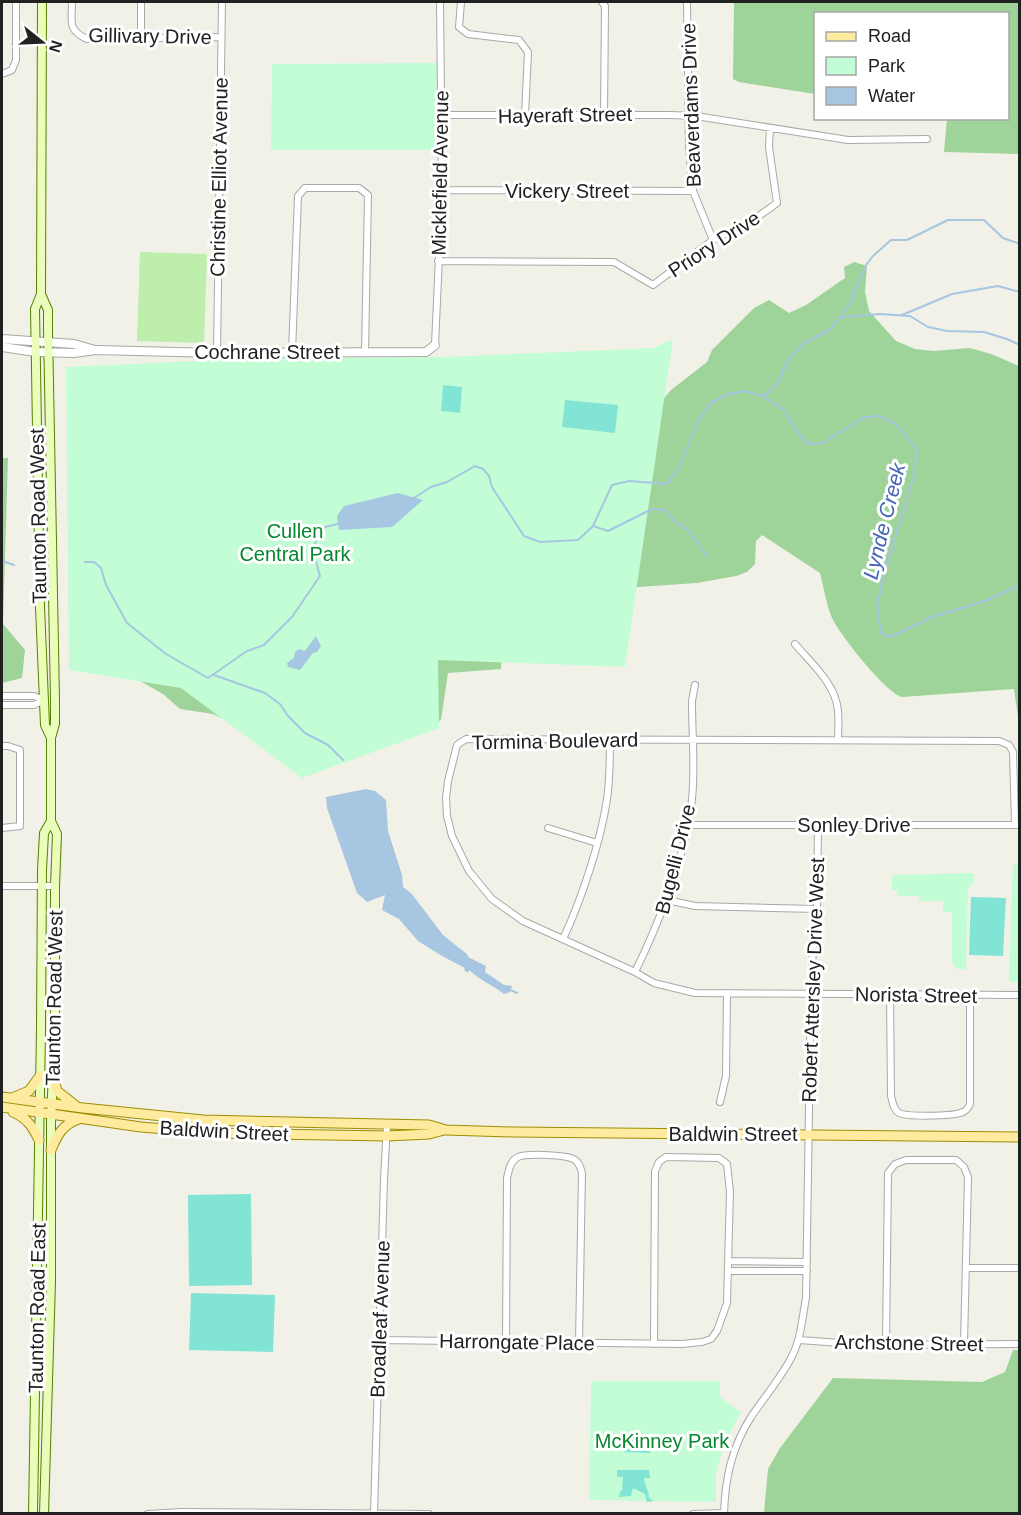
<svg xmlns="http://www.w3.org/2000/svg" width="1021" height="1515" font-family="Helvetica,sans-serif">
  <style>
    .grass { fill: #bdeeab }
    .forest { fill: #9ed39a }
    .park { fill: #c3fdd5 }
    .pitch { fill: #81e4d4 }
    .water { fill: #a6c6e1 }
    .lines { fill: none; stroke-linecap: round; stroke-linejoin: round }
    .stream { stroke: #a6c6e1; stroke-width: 2 }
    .minor-casing { stroke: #a8a8a8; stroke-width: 8 }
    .tertiary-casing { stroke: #a8a8a8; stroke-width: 10 }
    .secondary-casing { stroke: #558000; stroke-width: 10 }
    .primary-casing { stroke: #9e8d00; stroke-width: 11 }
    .minor { stroke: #fff; stroke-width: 6 }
    .tertiary { stroke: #fff; stroke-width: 8 }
    .secondary { stroke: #eafdba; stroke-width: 8 }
    .primary { stroke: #ffeb9f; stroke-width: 9 }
    .labels { text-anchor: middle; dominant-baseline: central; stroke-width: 6; stroke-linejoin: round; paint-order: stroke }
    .street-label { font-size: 20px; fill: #212121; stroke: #fff }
    .park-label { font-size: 20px; fill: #05882e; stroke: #fff }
    .water-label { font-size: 21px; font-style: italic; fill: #4665b7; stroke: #fff }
  </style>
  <rect width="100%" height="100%" fill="#f2f1e7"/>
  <!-- grass -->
  <path class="grass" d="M140 252 207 254 204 343 137 341Z"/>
  <!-- forest -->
  <path class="forest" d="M734 2H1019V154L944 152 947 119 1008 118V14H816L815 94 739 82 733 79Z
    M854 262 867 266 865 292 869 311 896 341 915 349 934 351 970 348 991 354 1019 366V724L1014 689 902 697C885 692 844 639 834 622 827 609 824 588 820 573L762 535 756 541 755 564 747 572 736 576 697 583 624 588 506 571 501 669 448 673 441 720 407 737 279 745 213 714 180 709 163 694 117 668 658 405 671 390 707 362 712 350 754 308 769 300 789 313 806 305 845 278 844 267Z
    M2 458H8L3 624 25 650 22 678 2 683Z
    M1013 1350H1020L1019 1513H764L768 1469 780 1448 833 1378 982 1382 1005 1372Z"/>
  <!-- park -->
  <path class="park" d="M437 63 435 150H271L272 64Z
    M673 339 625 667 438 660 439 728 302 778 181 688 69 670 66 367 235 359 443 357 653 348Z
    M1013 863H1019V982H1009Z
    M974 873V883L968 888 966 970 957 969 952 963V912H943V901H919V896H897V890H892V875Z
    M591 1381H720V1397L741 1412 725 1443 716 1473V1502L589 1500Z"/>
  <!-- pitch -->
  <path class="pitch" d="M443 385 462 387 460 413 441 411Z
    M565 400 618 405 615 433 562 427Z
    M971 897 1006 898 1003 956 969 955Z
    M251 1194 252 1285 189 1286 188 1195Z
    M191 1293 275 1295 273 1352 189 1350Z
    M624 1435H650V1453L624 1452Z
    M617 1470H649L650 1478H644C644 1485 649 1489 649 1498L654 1501 647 1502 645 1494 633 1488 631 1496 619 1497 620 1491H622L623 1477H617Z"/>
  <!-- water -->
  <path class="water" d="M398 493 423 500 392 527 339 530 337 516 344 506Z
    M316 636 321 646 317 652 313 653 300 670 288 667 287 663 294 658 295 652 299 649 305 651Z
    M366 789 375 791 386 800 388 831 402 875 403 887 411 893 443 935 468 955V957L486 966 485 972 504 985 512 986 510 992 504 994C492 985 480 980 469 970L468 973 464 970 465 968 442 956 418 941 399 919 382 910 385 895 367 902 357 893 327 808 326 797Z"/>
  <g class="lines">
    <!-- stream -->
    <path class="stream" d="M902 315 952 294 998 286 1020 292
      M841 317 880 314 910 316 928 327 947 331 984 332 1007 339 1020 345
      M763 396 777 385 787 361 804 343 830 330 849 305 866 265 873 256 891 240H907L948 220H984L1003 238 1020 244
      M414 498 431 487 447 482 475 466 483 469 489 476 492 487 524 536 540 542 578 540 593 526 612 485 629 481 667 484 679 468 697 423 710 403 726 395 743 391 763 396 784 410 796 430 808 444 822 443 865 417 879 416 896 424 916 449 915 472 882 582 877 607 881 633 889 637 895 635 932 617 985 601 1020 585
      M593 526 608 531 652 509 665 510 673 520 688 530 708 557
      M2 561 14 565
      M85 562H94L101 568 106 585 127 623 166 654 208 678 247 651 264 645 292 617 320 576 312 548 325 527 338 524
      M214 675 265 693 280 704 288 716 305 733 328 745 343 760
      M508 989 517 993"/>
    <defs>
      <path id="minor" d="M72 2C72 21 67 30 87 39L221 37
        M461 2 459 27 468 34 519 40 528 52 525 115
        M602 2 605 6 604 115
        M687 2 689 146 693 191 713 240
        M141 38V2
        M2 74 12 70 16 60V2
        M442 115H670L696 116 848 140 927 139
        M442 190 693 191
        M438 261 614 262 653 285 713 240 749 223 777 203 769 147 770 128
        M435 345 442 190 440 2
        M292 352 298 196 305 188H359L368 195 365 352
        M217 353 222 2
        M795 644C811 663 836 684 838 711 839 721 838 731 838 740
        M2 696H34L44 700
        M2 705H34L44 700
        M2 746H8L20 750V826L2 828
        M688 825H1020
        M1015 825 1013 752 1009 745 999 741 466 739 457 745 448 781 446 798 447 816 452 836 469 871 492 899 523 921 635 972 654 983 695 993 1020 995
        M548 828 597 843
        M2 886H55
        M667 900 695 906 817 909
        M563 939C581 901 601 841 607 799 610 779 610 759 610 739
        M635 972C658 925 677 877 688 825 697 785 692 741 692 701L695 685
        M890 995 891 1096C893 1103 893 1109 899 1113 907 1117 951 1116 960 1113 965 1112 968 1109 970 1104V996
        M720 1102 726 1076 727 993
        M728 1261 807 1262
        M966 1268H1020
        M728 1271H807
        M380 1340 682 1344 702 1342 711 1339 717 1331 727 1303 730 1192 727 1164 719 1158 666 1157 659 1162 655 1171 654 1344
        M799 1340 868 1345 1020 1344
        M506 1343 507 1178C509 1170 510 1161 518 1157 526 1153 561 1155 571 1158 578 1160 580 1166 582 1173L579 1343
        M886 1344 888 1173 895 1164 906 1160H956L964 1167 968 1177 964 1343
        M374 1513 384 1180 387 1124
        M148 1514 181 1512 429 1514
        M693 1514 724 1513
        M724 1514C725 1478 732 1447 751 1417 764 1398 779 1380 790 1360 801 1341 802 1319 806 1298L811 986 813 949 817 909 818 825"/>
      <path id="tertiary" d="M2 339 74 344 95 350
        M2 347 36 352 74 353 96 350 217 353 426 352 435 345"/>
      <path id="secondary" d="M42 2 41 294 35 309 40 607 45 725 51 738
        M41 294 48 310V330L55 700V724L51 738V821L57 834 55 886V1012L51 1124V1281L44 1514
        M33 1514 41 1030 42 870 44 833 51 821"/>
      <path id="primary" d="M53 1077 57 1091 75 1105
        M2 1097 83 1108 203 1120 429 1125 446 1130 514 1132 1020 1137
        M12 1098 29 1091 40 1076
        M2 1107 141 1127 213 1133 387 1136 429 1134 444 1130
        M13 1112C27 1118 33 1127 39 1140
        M51 1150C57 1135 63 1124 79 1119"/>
    </defs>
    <!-- minor casing -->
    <use href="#minor" class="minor-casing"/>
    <!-- tertiary casing -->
    <use href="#tertiary" class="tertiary-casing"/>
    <!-- secondary casing -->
    <use href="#secondary" class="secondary-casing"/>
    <!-- primary casing -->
    <use href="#primary" class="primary-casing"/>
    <!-- minor -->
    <use href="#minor" class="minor"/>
    <!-- tertiary -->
    <use href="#tertiary" class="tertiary"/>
    <!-- secondary -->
    <use href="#secondary" class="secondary"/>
    <!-- primary -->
    <use href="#primary" class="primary"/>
  </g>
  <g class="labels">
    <!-- street labels -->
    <g class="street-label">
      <text transform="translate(150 36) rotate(1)">Gillivary Drive</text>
      <text transform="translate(691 105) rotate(-92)">Beaverdams Drive</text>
      <text transform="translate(565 115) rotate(-1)">Hayeraft Street</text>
      <text transform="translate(440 173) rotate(-89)">Micklefield Avenue</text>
      <text transform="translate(219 177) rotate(-89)">Christine Elliot Avenue</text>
      <text x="567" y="191">Vickery Street</text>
      <text transform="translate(714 244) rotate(-33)">Priory Drive</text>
      <text x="267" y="352">Cochrane Street</text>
      <text transform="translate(38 516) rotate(-91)">Taunton Road West</text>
      <text transform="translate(555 741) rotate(-1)">Tormina Boulevard</text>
      <text x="854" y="825">Sonley Drive</text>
      <text transform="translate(675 859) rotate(-76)">Bugelli Drive</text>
      <text transform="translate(813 980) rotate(-88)">Robert Attersley Drive West</text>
      <text transform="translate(916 995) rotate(1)">Norista Street</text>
      <text transform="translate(54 998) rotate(-89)">Taunton Road West</text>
      <text transform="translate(224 1131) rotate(3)">Baldwin Street</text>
      <text x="733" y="1134">Baldwin Street</text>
      <text transform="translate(37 1308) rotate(-89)">Taunton Road East</text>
      <text transform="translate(380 1319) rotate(-88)">Broadleaf Avenue</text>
      <text transform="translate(517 1342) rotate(1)">Harrongate Place</text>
      <text transform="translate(909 1343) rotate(1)">Archstone Street</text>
    </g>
    <!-- park labels -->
    <g class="park-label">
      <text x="295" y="531">Cullen<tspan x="295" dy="23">Central Park</tspan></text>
      <text x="662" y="1441">McKinney Park</text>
    </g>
    <!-- water labels -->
    <g class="water-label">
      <text transform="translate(884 521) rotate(-76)">Lynde Creek</text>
    </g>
  </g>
  <!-- border -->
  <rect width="1021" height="1515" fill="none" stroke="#212121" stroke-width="6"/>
  <!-- legend -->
  <rect x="814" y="12" width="195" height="108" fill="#ffffff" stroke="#a6a6a6" stroke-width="1.5"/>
  <rect x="826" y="32" width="30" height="9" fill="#ffeb9f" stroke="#a6a6a6" stroke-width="1.5"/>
  <text x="868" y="42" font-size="18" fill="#212121">Road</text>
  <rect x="826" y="57" width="30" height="18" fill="#c3fdd5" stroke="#a6a6a6" stroke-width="1.5"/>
  <text x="868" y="72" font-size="18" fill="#212121">Park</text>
  <rect x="826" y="87" width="30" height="18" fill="#a6c6e1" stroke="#a6a6a6" stroke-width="1.5"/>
  <text x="868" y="102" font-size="18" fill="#212121">Water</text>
  <!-- north arrow -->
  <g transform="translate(42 42) rotate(108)" stroke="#ffffff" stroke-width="4.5" paint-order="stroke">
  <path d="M0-4.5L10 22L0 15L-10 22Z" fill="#212121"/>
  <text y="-9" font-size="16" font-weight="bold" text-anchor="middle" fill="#212121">N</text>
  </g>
</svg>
